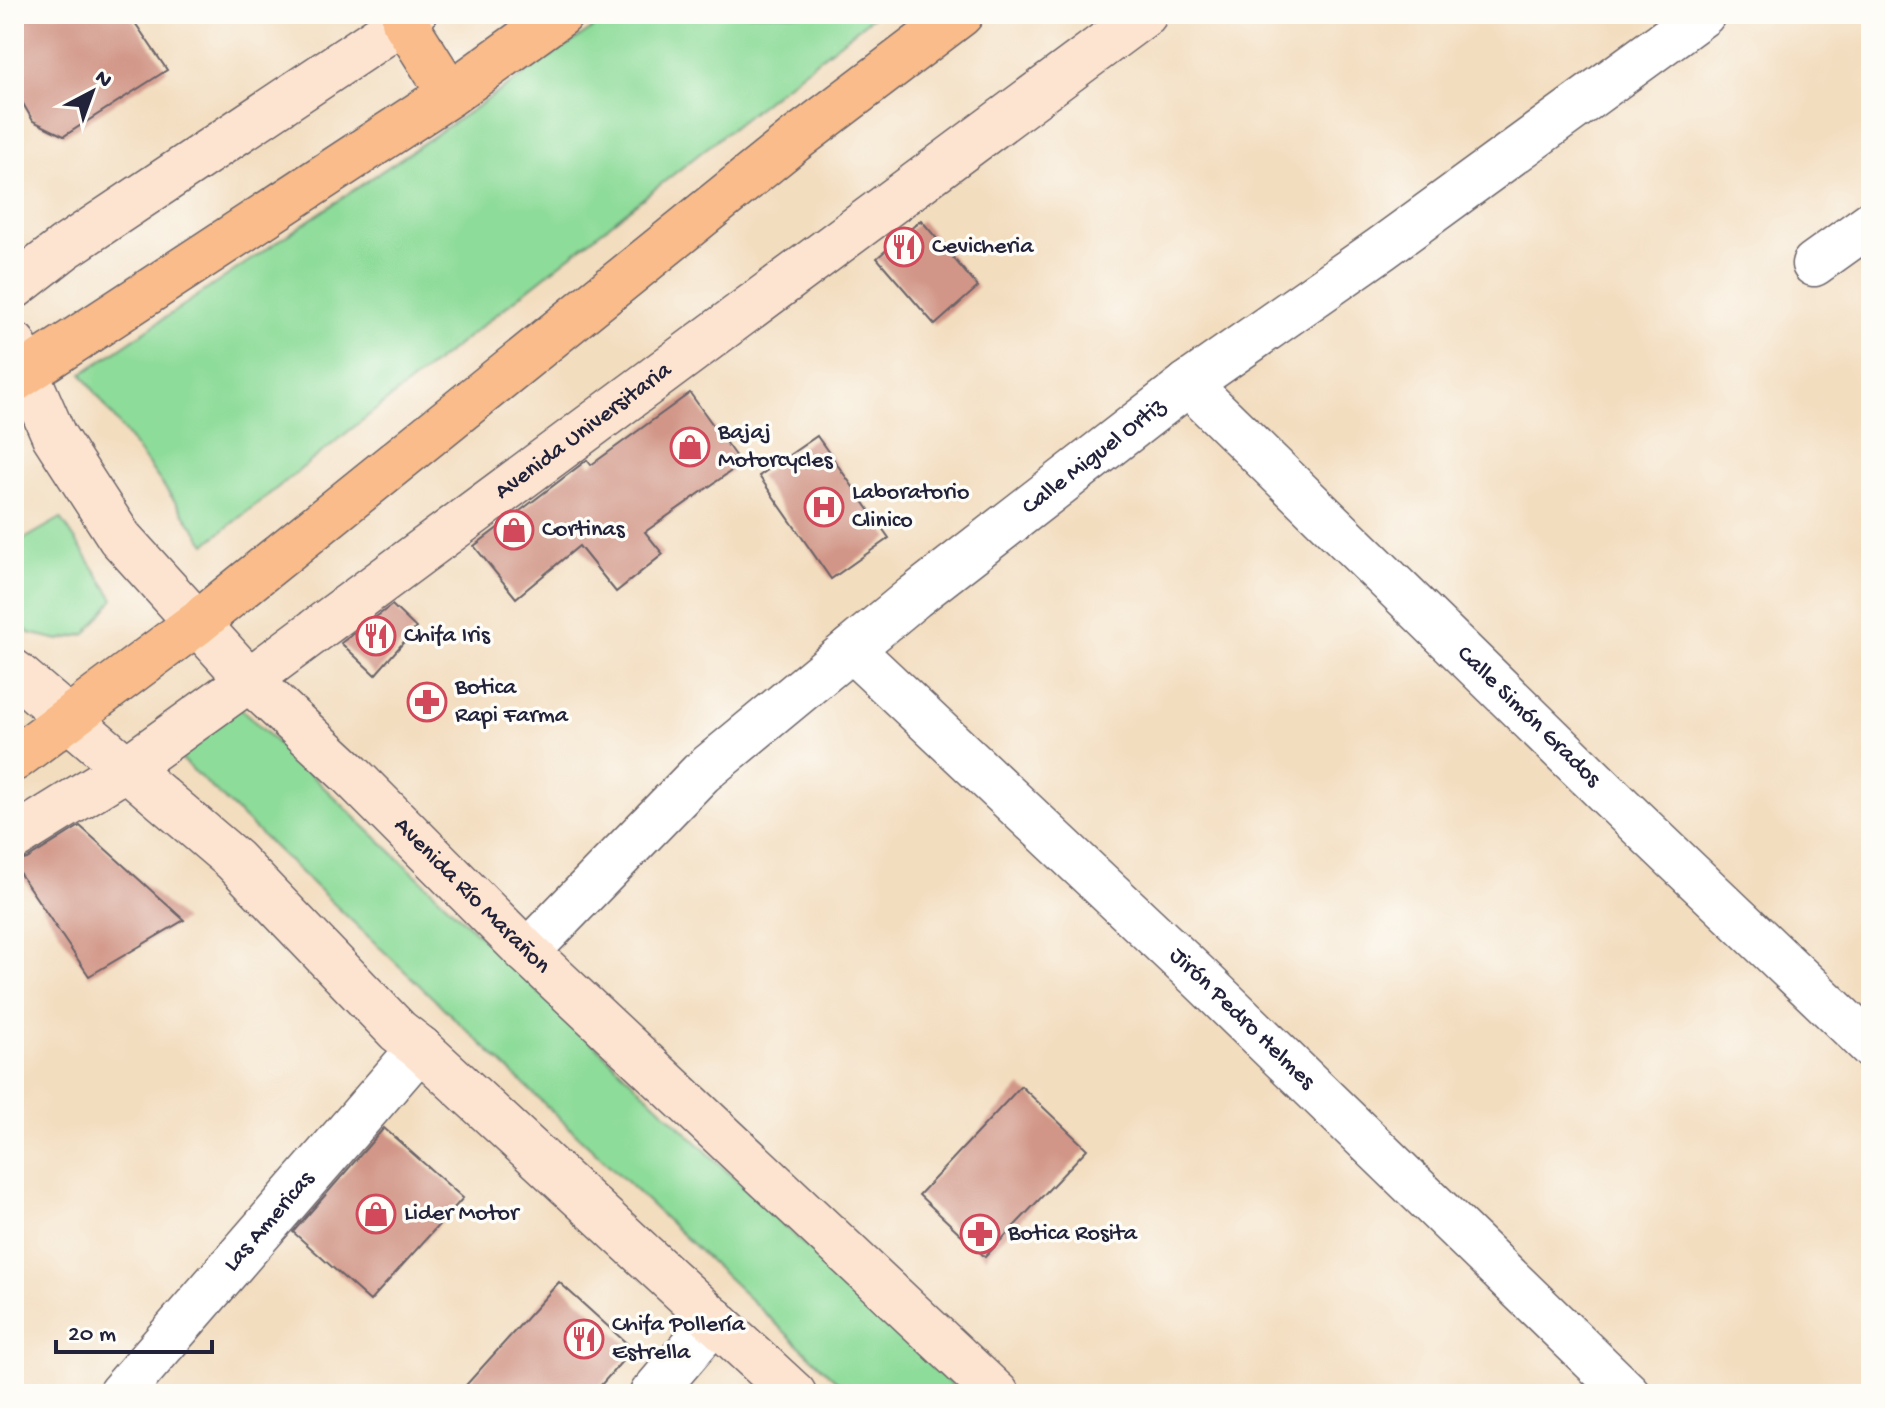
<svg xmlns="http://www.w3.org/2000/svg" width="1885" height="1408" font-family="'Gochi Hand',sans-serif">
  <style>
    .green { fill: #8edc9a; stroke: #587f6a; stroke-width: 2 }
    .building { fill: #d19687 }
    .lines { fill: none; stroke-linecap: round; stroke-linejoin: round }
    .street-casing { stroke: #6b6369; stroke-width: 47 }
    .secondary-casing { stroke: #6b6369; stroke-width: 47 }
    .primary-casing { stroke: #6b6369; stroke-width: 47 }
    .street { stroke: #fff; stroke-width: 44 }
    .secondary { stroke: #fde4d0; stroke-width: 44 }
    .primary { stroke: #f9bc8a; stroke-width: 44 }
    .labels { text-anchor: middle; dominant-baseline: central; stroke-width: 7; stroke-linejoin: round; paint-order: stroke }
    .poi-label { font-size: 24px; fill: #22223b; stroke: #fdfcf7; text-anchor: start }
    .street-label { font-size: 24px; fill: #22223b; stroke: #fdfcf7 }
  </style>
  <rect width="100%" height="100%" fill="#fdfcf7"/>
  <filter id="ink" filterUnits="userSpaceOnUse"><feTurbulence type="fractalNoise" baseFrequency=".0125" numOctaves="2"/><feDisplacementMap in="SourceGraphic" scale="16" xChannelSelector="R" yChannelSelector="G"/><feConvolveMatrix kernelMatrix="1 2 1 2 8 2 1 2 1" color-interpolation-filters="sRGB"/></filter>
  <filter id="wash" filterUnits="userSpaceOnUse"><feTurbulence type="fractalNoise" baseFrequency=".006" numOctaves="4" result="noise"/><feDisplacementMap in="SourceGraphic" scale="32" xChannelSelector="R" yChannelSelector="G"/><feGaussianBlur stdDeviation="1.8" result="paint"/><feColorMatrix in="noise" values="0 0 0 0 0 0 0 0 0 0 0 0 0 0 0 0 0 1.4 0 .05"/><feComposite in="paint" operator="in"/></filter>
  <g filter="url(#wash)">
    <rect width="100%" height="100%" fill="#f3ddbf"/>
    <!-- green -->
    <path class="green" d="M614 14H876L206 544 82 374Z
      M61 518 114 599 86 634 59 640 29 633 14 619V545Z
      M232 700 961 1394H850L173 751Z"/>
    <g id="blocks">
      <!-- building -->
      <path class="building" d="M14 14H129L167 70 64 136 33 121 14 88Z
        M921 220 978 287 935 325 877 258Z
        M690 393 741 464 645 532 663 554 616 592 579 546 516 598 474 546 587 460 591 465Z
        M817 436 889 538 831 579 759 476Z
        M392 605 416 628 375 675 341 643Z
        M80 826 184 920 89 976 14 865V863L27 859Z
        M1021 1086 1087 1149 985 1257 919 1195Z
        M384 1128 463 1198 370 1301 293 1232Z
        M559 1282 633 1349 593 1394H458Z"/>
    </g>
  </g>
  <g filter="url(#ink)">
    <use href="#blocks" fill-opacity="0" stroke="#6b6369" stroke-width="2"/>
    <g class="lines">
      <defs>
        <g id="street">
          <path d="M1814 264 1871 223"/>
          <path id="s1" d="M1188 384 1630 816 1871 1046"/>
          <path id="s2" d="M851 649 1200 978 1628 1394"/>
          <path id="s3" d="M527 952 701 773 914 597 1188 384 1381 249 1703 14"/>
          <path id="s4" d="M120 1394 420 1048"/>
          <path d="M652 1394 715 1320"/>
        </g>
        <g id="secondary">
          <path d="M14 287 64 248 414 14"/>
          <path id="s5" d="M14 344 54 436 120 538 249 680 350 774 527 952 997 1394"/>
          <path d="M14 672 234 860 398 1031 420 1048 794 1394"/>
          <path id="s6" d="M14 838 128 767 249 680 1145 14"/>
        </g>
        <path id="primary" d="M404 21 450 94
          M14 380 450 94 561 14
          M14 759 198 622 795 140 961 14"/>
      </defs>
      <!-- street casing -->
      <use href="#street" class="street-casing"/>
      <!-- secondary casing -->
      <use href="#secondary" class="secondary-casing"/>
      <!-- primary casing -->
      <use href="#primary" class="primary-casing"/>
      <!-- street -->
      <use href="#street" class="street"/>
      <!-- secondary -->
      <use href="#secondary" class="secondary"/>
      <!-- primary -->
      <use href="#primary" class="primary"/>
    </g>
  </g>
  <!-- icons -->
  <defs>
    <symbol id="restaurant-ring" viewBox="-11 -11 22 22"><circle r="9.5" fill="#fdfcf7" stroke="#d1495b" stroke-width="1.5"/><path d="M-5-6h1v4h1v-4h1v4h1v-4h1v5L-1.5 .5V6h-2V.5L-5-1ZM5-6V6H3V1.5H1.5Q1.5-4 5-6Z" fill="#d1495b"/></symbol>
    <symbol id="shop-ring" viewBox="-11 -11 22 22"><circle r="9.5" fill="#fdfcf7" stroke="#d1495b" stroke-width="1.5"/><path d="M-5-2.5h2.3a2.7 3.5 0 0 1 5.4 0H5L5.5 6h-11ZM-1.5-2.5h3a1.5 2.3 0 0 0-3 0Z" fill="#d1495b"/></symbol>
    <symbol id="hospital-ring" viewBox="-11 -11 22 22"><circle r="9.5" fill="#fdfcf7" stroke="#d1495b" stroke-width="1.5"/><path d="M-5-5h3v3.5h4V-5h3V5h-3V1.5h-4V5h-3Z" fill="#d1495b"/></symbol>
    <symbol id="pharmacy-ring" viewBox="-11 -11 22 22"><circle r="9.5" fill="#fdfcf7" stroke="#d1495b" stroke-width="1.5"/><path d="M-2-6h4v4h4v4h-4v4h-4v-4h-4v-4h4Z" fill="#d1495b"/></symbol>
  </defs>
  <g fill-rule="evenodd">
    <use href="#restaurant-ring" x="882" y="225" width="44" height="44"/>
    <use href="#shop-ring" x="668" y="425" width="44" height="44"/>
    <use href="#hospital-ring" x="802" y="485" width="44" height="44"/>
    <use href="#shop-ring" x="492" y="508" width="44" height="44"/>
    <use href="#restaurant-ring" x="354" y="614" width="44" height="44"/>
    <use href="#pharmacy-ring" x="405" y="680" width="44" height="44"/>
    <use href="#shop-ring" x="354" y="1192" width="44" height="44"/>
    <use href="#pharmacy-ring" x="958" y="1212" width="44" height="44"/>
    <use href="#restaurant-ring" x="562" y="1317" width="44" height="44"/>
  </g>
  <g class="labels">
    <!-- poi labels -->
    <g class="poi-label">
      <text x="932" y="247">Cevicheria</text>
      <text x="718" y="433">Bajaj<tspan x="718" dy="28">Motorcycles</tspan></text>
      <text x="852" y="493">Laboratorio<tspan x="852" dy="28">Clinico</tspan></text>
      <text x="542" y="530">Cortinas</text>
      <text x="404" y="636">Chifa Iris</text>
      <text x="455" y="688">Botica<tspan x="455" dy="28">Rapi Farma</tspan></text>
      <text x="404" y="1214">Lider Motor</text>
      <text x="1008" y="1234">Botica Rosita</text>
      <text x="612" y="1325">Chifa Pollería<tspan x="612" dy="28">Estrella</tspan></text>
    </g>
    <!-- street labels -->
    <g class="street-label">
      <text stroke="none"><textPath href="#s6" startOffset="700">Avenida Universitaria</textPath></text>
      <text stroke="none"><textPath href="#s3" startOffset="754">Calle Miguel Ortiz</textPath></text>
      <text stroke="none"><textPath href="#s1" startOffset="476">Calle Simón Grados</textPath></text>
      <text stroke="none"><textPath href="#s5" startOffset="724">Avenida Río Marañon</textPath></text>
      <text stroke="none"><textPath href="#s2" startOffset="538">Jirón Pedro Helmes</textPath></text>
      <text stroke="none"><textPath href="#s4" startOffset="228">Las Americas</textPath></text>
    </g>
  </g>
  <!-- margin -->
  <rect width="1885" height="1408" fill="none" stroke="#fdfcf7" stroke-width="48"/>
  <!-- north arrow -->
  <g transform="translate(92 92) rotate(41)" stroke="#fdfcf7" stroke-width="6" paint-order="stroke">
  <path d="M0-6L14 30L0 20L-14 30Z" fill="#22223b"/>
  <text y="-12" font-size="22" font-weight="bold" text-anchor="middle" fill="#22223b">N</text>
  </g>
  <!-- scale -->
  <path d="M56 1340v12h156v-12" fill="none" stroke="#22223b" stroke-width="4"/>
  <text x="68" y="1340" font-size="24" fill="#22223b" stroke="#fdfcf7" stroke-width="6" paint-order="stroke">20 m</text>
</svg>
